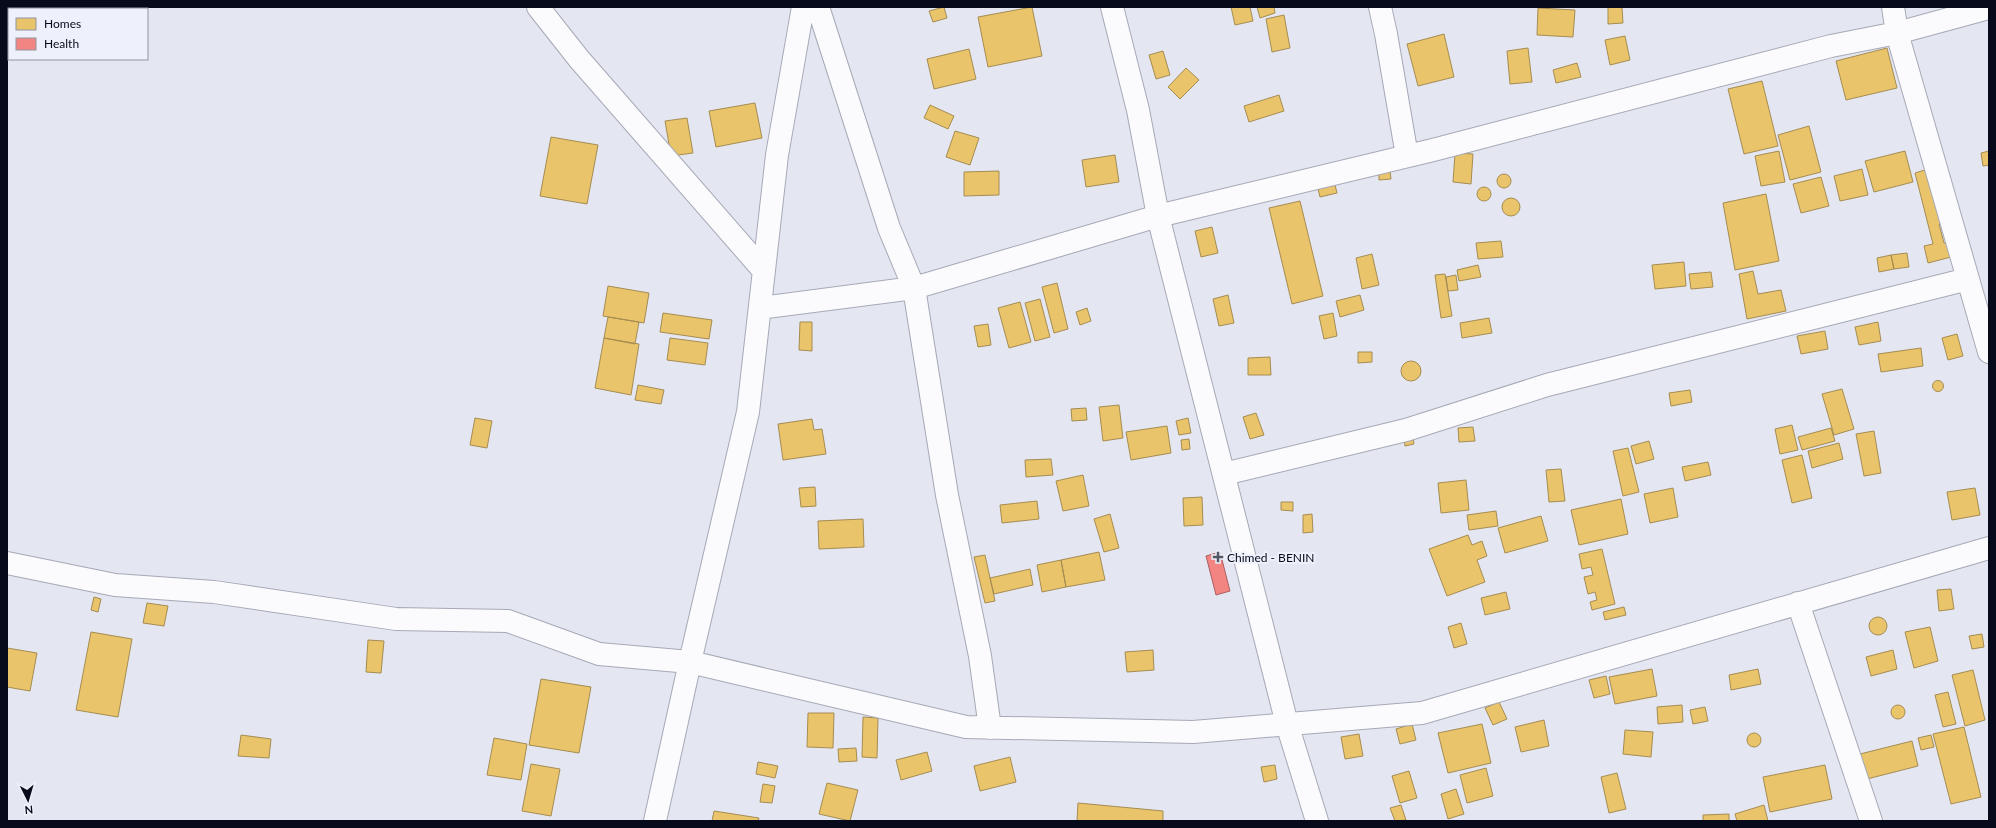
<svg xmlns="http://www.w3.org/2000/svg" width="1996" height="828" font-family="Lato,sans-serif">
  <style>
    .homes { fill: #e9c46a; stroke: #a58c52 }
    .health { fill: #f28482; stroke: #ac5f63 }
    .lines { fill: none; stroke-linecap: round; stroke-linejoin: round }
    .minor-casing { stroke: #a6a9b6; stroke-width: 24 }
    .minor { stroke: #fbfbfd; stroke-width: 22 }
    .poi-dot { fill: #545765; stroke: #eef1fb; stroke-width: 1.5 }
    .labels { text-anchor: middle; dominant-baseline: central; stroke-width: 4; stroke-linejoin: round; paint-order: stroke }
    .poi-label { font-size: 12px; fill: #070a1a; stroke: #eef1fb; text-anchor: start }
  </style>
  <rect width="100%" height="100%" fill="#e4e6f1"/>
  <!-- homes -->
  <path class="homes" d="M944 7 947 18 933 22 929 11Z
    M1032 7 1042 56 988 67 978 17Z
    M1231 7H1250L1253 21 1235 25Z
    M1257 7H1274L1275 13 1260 18Z
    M1608 7H1622L1623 23 1608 24Z
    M1538 8 1575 10 1573 37 1537 35Z
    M1284 15 1290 48 1272 52 1266 19Z
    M1444 34 1454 77 1418 86 1407 44Z
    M1625 36 1630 60 1610 65 1605 40Z
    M1528 48 1532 82 1510 84 1507 51Z
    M1887 48 1897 88 1846 100 1836 61Z
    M969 49 976 79 934 89 927 59Z
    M1163 51 1170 75 1156 79 1149 55Z
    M1577 63 1581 77 1556 83 1553 70Z
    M1186 68 1199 80 1180 99 1168 87Z
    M1762 81 1778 146 1744 154 1728 89Z
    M1279 95 1284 111 1249 122 1244 106Z
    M755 103 762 138 716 147 709 111Z
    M930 105 954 116 948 129 924 118Z
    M687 118 693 153 671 156 665 121Z
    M1809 126 1821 172 1790 180 1778 135Z
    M955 131 979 138 970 165 946 157Z
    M551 137 598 145 587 204 540 196Z
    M1779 151 1785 182 1761 186 1755 156Z
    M1905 151 1913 182 1874 192 1865 161Z
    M1989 151V165L1983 166 1981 153Z
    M1455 153 1473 154 1471 184 1453 182Z
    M1115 155 1119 182 1086 187 1082 160Z
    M1862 169 1868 195 1840 201 1834 176Z
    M1928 169 1942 223 1939 224 1944 243H1947L1951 257 1928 263 1924 246 1933 244 1915 173Z
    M999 171V195L964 196V172Z
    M1390 171 1391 179 1379 180V172Z
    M1497 181a7 7 0 1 1 14 0a7 7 0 1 1-14 0Z
    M1821 177 1829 206 1801 213 1793 184Z
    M1335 185 1337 193 1320 197 1318 189Z
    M1477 194a7 7 0 1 1 14 0a7 7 0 1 1-14 0Z
    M1766 194 1779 261 1735 270 1723 203Z
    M1502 207a9 9 0 1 1 18 0a9 9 0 1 1-18 0Z
    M1300 201 1323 296 1292 304 1269 208Z
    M1212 227 1218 253 1201 257 1195 231Z
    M1501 241 1503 257 1478 259 1476 243Z
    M1907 253 1909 267 1894 269 1891 255Z
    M1372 254 1379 285 1362 289 1356 258Z
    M1891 255 1894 269 1879 272 1877 258Z
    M1684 262 1686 286 1655 289 1652 265Z
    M1478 265 1481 277 1459 281 1457 270Z
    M1753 271 1758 294 1781 290 1786 311 1747 319 1739 274Z
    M1711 272 1713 287 1691 289 1689 274Z
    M1445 274 1452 316 1441 318 1435 275Z
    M1456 275 1458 290 1448 291 1446 277Z
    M1057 283 1068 329 1054 333 1042 287Z
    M608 286 649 293 644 323 603 316Z
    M1228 295 1234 323 1219 326 1213 299Z
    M1360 295 1364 310 1340 317 1336 301Z
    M1040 299 1050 337 1035 341 1025 303Z
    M1020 302 1031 342 1009 348 998 308Z
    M1087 308 1091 321 1080 325 1076 312Z
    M663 313 712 320 709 339 660 332Z
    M1333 313 1337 336 1324 339 1319 316Z
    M608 317 639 322 635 344 604 338Z
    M1489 318 1492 333 1462 338 1460 323Z
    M800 322H812V351L799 350Z
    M1878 322 1881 341 1859 345 1855 327Z
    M988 324 991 345 978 347 974 326Z
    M1825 331 1828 349 1801 354 1797 336Z
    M1957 334 1963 356 1948 360 1942 338Z
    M604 338 639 344 631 395 595 388Z
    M670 338 708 343 705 365 667 360Z
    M1921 348 1923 366 1881 372 1878 354Z
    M1358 352H1372V362L1358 363Z
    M1270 357 1271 375H1248V358Z
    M1401 371a10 10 0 1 1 20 0a10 10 0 1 1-20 0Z
    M1932.5 386a5.5 5.5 0 1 1 11 0a5.5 5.5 0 1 1-11 0Z
    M638 385 664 390 661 404 635 400Z
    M1842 389 1854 429 1834 435 1822 394Z
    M1690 390 1692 402 1671 406 1669 393Z
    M1119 405 1123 438 1103 441 1099 407Z
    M1086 408 1087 420 1072 421 1071 409Z
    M1256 413 1264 435 1250 439 1243 417Z
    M475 418 492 421 487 448 470 445Z
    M1188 418 1191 433 1179 435 1176 421Z
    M812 419 814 430 822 429 826 454 783 460 778 424Z
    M1792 425 1798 450 1780 454 1775 429Z
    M1167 426 1171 453 1131 460 1126 432Z
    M1473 427 1475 441 1459 442 1458 428Z
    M1831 428 1835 441 1802 450 1798 437Z
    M1874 431 1881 473 1864 476 1856 434Z
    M1413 438 1414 444 1405 446 1404 439Z
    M1189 439 1190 449 1182 450 1181 440Z
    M1649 441 1654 459 1636 464 1631 446Z
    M1839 443 1843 459 1812 468 1808 451Z
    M1628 448 1639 492 1623 496 1613 451Z
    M1802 455 1812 498 1792 503 1782 460Z
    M1051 459 1053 475 1026 477 1025 460Z
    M1708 462 1711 475 1685 481 1682 467Z
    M1561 469 1565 501 1549 502 1546 470Z
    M1083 475 1089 506 1063 511 1056 481Z
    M1466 480 1469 510 1441 513 1438 483Z
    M815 487 816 506 801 507 799 488Z
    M1673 488 1678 517 1650 523 1644 494Z
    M1975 488 1980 515 1952 520 1947 492Z
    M1202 497 1203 525 1184 526 1183 498Z
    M1621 499 1628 534 1579 545 1571 510Z
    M1037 501 1039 519 1002 523 1000 505Z
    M1281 502H1293V511L1281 510Z
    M1496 511 1498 526 1469 530 1467 515Z
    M1110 514 1119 548 1104 552 1094 519Z
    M1312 514 1313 532 1303 533V515Z
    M1541 516 1548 541 1505 553 1498 528Z
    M863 519 864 547 819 549 818 521Z
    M1468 535 1472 545 1482 541 1487 556 1477 560 1485 582 1447 596 1429 549Z
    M1602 549 1615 604 1592 610 1590 602 1597 600 1595 592 1588 594 1584 577 1593 575 1591 567 1582 569 1579 554Z
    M1099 552 1105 580 1066 587 1061 560Z
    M985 555 995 601 985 603 974 557Z
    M1061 560 1066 587 1042 592 1037 565Z
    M1030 569 1033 585 994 594 990 578Z
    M1951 589 1954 609 1939 611 1937 590Z
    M1506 592 1510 609 1485 615 1481 598Z
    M94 597 101 599 98 612 91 610Z
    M147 603 168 606 164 626 143 623Z
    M1624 607 1626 615 1605 620 1603 612Z
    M1869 626a9 9 0 1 1 18 0a9 9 0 1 1-18 0Z
    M1461 623 1467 644 1454 648 1448 627Z
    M1930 627 1938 661 1914 668 1905 632Z
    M91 632 132 639 118 717 76 710Z
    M1982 634 1984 647 1972 649 1969 636Z
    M368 640 384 641 381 673 366 672Z
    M7 648 37 653 30 691 7 687Z
    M1153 650 1154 670 1127 672 1125 652Z
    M1893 650 1897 669 1871 676 1866 657Z
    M1652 669 1657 696 1615 704 1609 677Z
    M1758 669 1761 684 1731 690 1729 675Z
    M1973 670 1985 720 1965 726 1952 675Z
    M1606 676 1610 694 1594 698 1589 680Z
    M541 679 591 687 579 753 529 745Z
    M1948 692 1956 724 1943 727 1935 695Z
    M1499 702 1507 719 1493 725 1485 708Z
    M1682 705 1683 722 1658 724 1657 707Z
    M1891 712a7 7 0 1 1 14 0a7 7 0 1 1-14 0Z
    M1705 707 1708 721 1693 724 1690 710Z
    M808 713H834L833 748 807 747Z
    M863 717 878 718 877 758 862 757Z
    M1544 720 1549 746 1521 752 1515 727Z
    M1412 724 1416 740 1400 744 1396 729Z
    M1482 724 1491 763 1448 773 1438 733Z
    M1964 727 1981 797 1951 804 1933 734Z
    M1625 730 1653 732 1651 757 1623 754Z
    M1747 740a7 7 0 1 1 14 0a7 7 0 1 1-14 0Z
    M1359 734 1363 756 1345 759 1341 737Z
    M241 735 271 739 269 758 238 756Z
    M1931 735 1934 747 1921 750 1918 738Z
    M494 738 527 744 521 780 487 775Z
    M1912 741 1918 766 1867 779 1860 754Z
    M856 748 857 761 839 762 838 749Z
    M927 752 932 771 901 780 896 760Z
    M1010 757 1016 782 980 791 974 766Z
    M758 762 778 766 775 778 756 774Z
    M531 764 560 769 551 816 522 811Z
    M1275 765 1277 779 1264 782 1261 767Z
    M1825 765 1832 799 1770 812 1763 777Z
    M1486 768 1493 796 1467 803 1460 775Z
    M1409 771 1417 798 1400 803 1392 776Z
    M1617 773 1626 809 1609 813 1601 777Z
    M827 783 858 790 850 821 819 814Z
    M763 784 775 786 772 803 760 802Z
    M1456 789 1464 814 1448 819 1441 794Z
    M1078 803 1163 811V821H1077Z
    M1401 805 1406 820 1395 821 1390 808Z
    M1764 805 1768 821H1737L1735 814Z
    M714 811 759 818 758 821H712Z
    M1729 814V821H1703V815Z"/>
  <!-- health -->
  <path class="health" d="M1220 552 1230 591 1216 595 1206 556Z"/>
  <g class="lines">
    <defs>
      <path id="minor" d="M538 7 579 59 764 271
        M818 7 889 228 914 288 947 495 980 656 990 728
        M1112 7 1138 110 1158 216 1287 724 1317 821
        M1380 7 1386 34 1407 156
        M1893 7 1897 33 1989 352
        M760 308 914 288 1158 216 1433 150 1831 46 1897 33 1989 8
        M1224 474 1406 430 1547 385 1968 279
        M7 563 115 585 214 592 396 619 508 621 599 654 690 662 966 727 1193 732 1422 713 1989 548
        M1798 603 1871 821
        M655 821 690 662 748 412 777 155 803 7"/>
    </defs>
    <!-- minor casing -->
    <use href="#minor" class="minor-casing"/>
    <!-- minor -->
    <use href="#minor" class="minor"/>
  </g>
  <!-- markers -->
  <path class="poi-dot" d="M1216 551h4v4h4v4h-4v4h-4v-4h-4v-4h4z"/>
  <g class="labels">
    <!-- poi labels -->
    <g class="poi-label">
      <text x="1227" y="557">Chimed - BENIN</text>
    </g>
  </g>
  <!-- border -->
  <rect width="1996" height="828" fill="none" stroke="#070a1a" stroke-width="16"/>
  <!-- legend -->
  <rect x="8" y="8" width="140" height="52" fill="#eef1fb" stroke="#9295a1"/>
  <rect x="16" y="18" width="20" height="12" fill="#e9c46a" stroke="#9295a1"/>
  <text x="44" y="28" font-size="12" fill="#070a1a">Homes</text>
  <rect x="16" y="38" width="20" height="12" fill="#f28482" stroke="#9295a1"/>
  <text x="44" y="48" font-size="12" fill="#070a1a">Health</text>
  <!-- north arrow -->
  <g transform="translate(28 800) rotate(175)" stroke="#eef1fb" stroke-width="3" paint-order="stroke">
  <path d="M0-3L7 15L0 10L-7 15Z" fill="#070a1a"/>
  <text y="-6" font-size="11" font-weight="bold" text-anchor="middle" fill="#070a1a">N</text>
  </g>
</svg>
